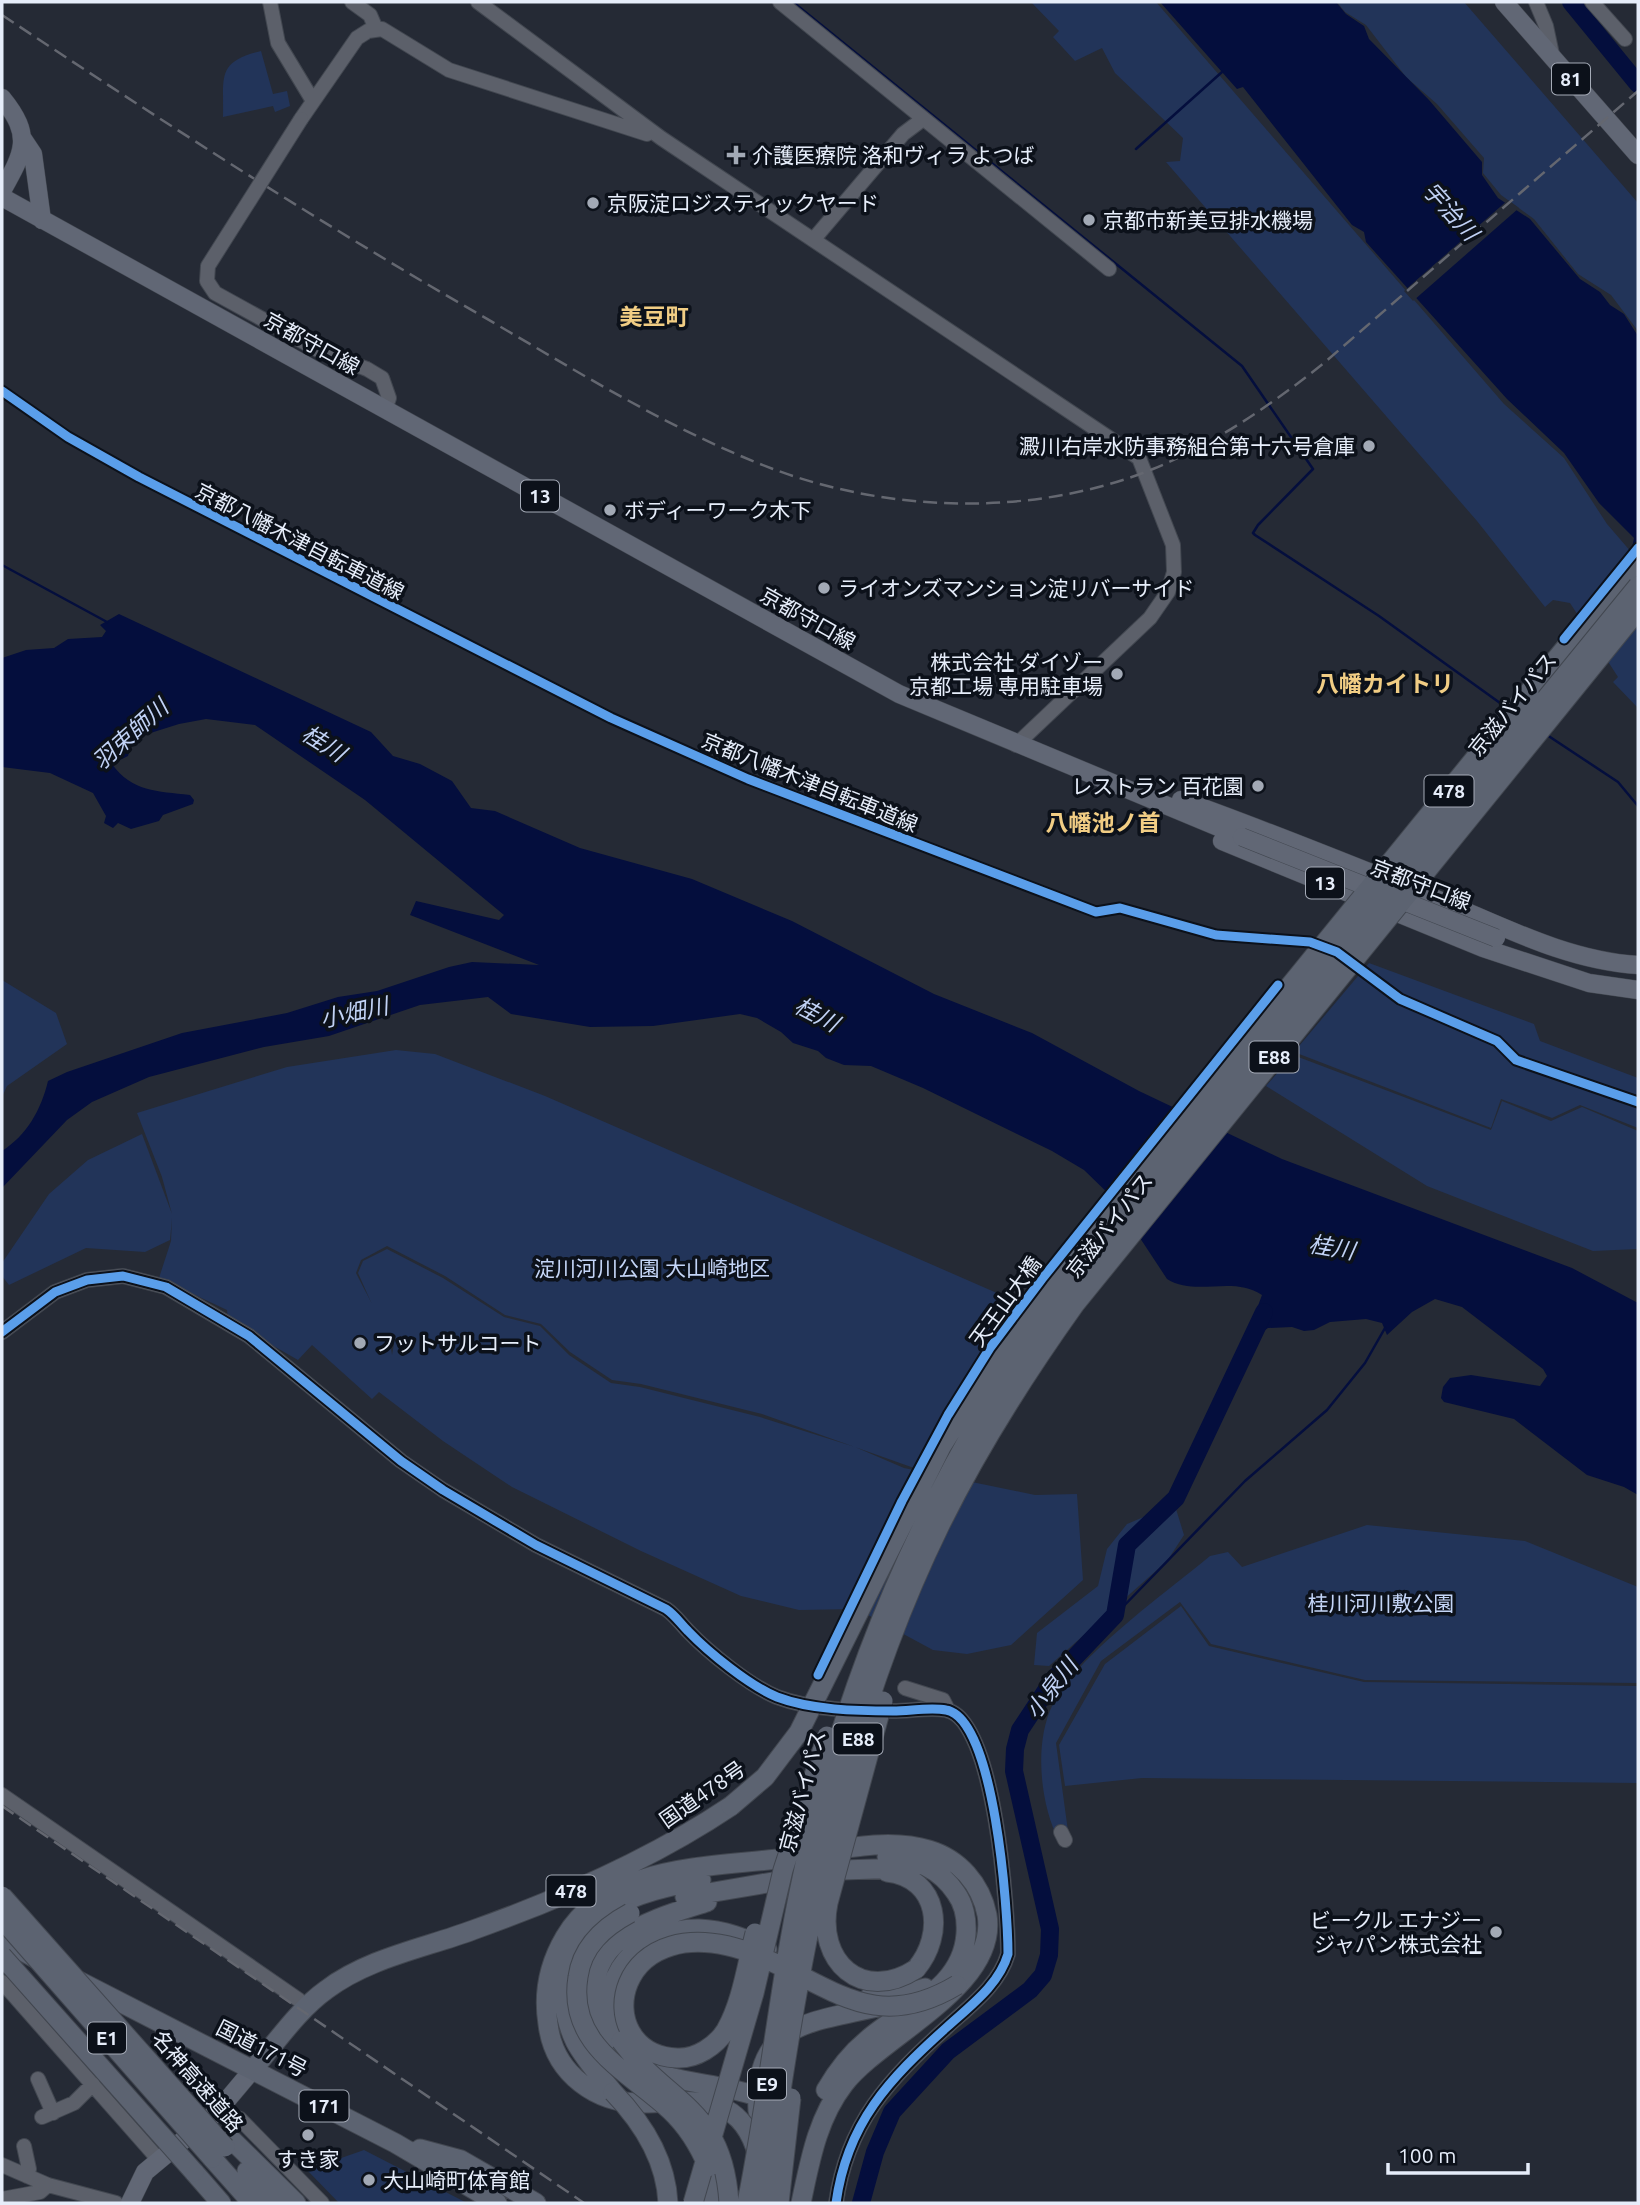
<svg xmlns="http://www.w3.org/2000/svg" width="1640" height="2205" font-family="Ubuntu,'Noto Sans JP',sans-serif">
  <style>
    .green { fill: #223459 }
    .water { fill: #040e3d }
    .pier { fill: #252a35 }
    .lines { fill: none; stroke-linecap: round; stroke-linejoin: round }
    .stream { stroke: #040e3d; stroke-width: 2.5 }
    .river { stroke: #040e3d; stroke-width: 18 }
    .minor-casing { stroke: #424750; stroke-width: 16 }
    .major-casing { stroke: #424750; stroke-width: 19 }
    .highway-casing { stroke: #424750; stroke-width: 21 }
    .minor { stroke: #5c606a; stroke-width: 14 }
    .major { stroke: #616775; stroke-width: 18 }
    .highway { stroke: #5c6371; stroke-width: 19 }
    .rail { stroke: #646770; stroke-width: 2.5; stroke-dasharray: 14 7; stroke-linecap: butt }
    .minor-bridge-casing { stroke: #424750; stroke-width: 16; stroke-linecap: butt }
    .major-bridge-casing { stroke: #424750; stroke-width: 19; stroke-linecap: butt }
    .highway-bridge-casing { stroke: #424750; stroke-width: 21; stroke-linecap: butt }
    .minor-bridge { stroke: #5c606a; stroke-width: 14 }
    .major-bridge { stroke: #616775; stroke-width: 18 }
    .highway-bridge { stroke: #5c6371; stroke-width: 19 }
    .cycleway-casing { stroke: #0c111a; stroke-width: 13 }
    .cycleway { stroke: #5a9eea; stroke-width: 9 }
    .poi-dot { fill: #a2a9b5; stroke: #0c111a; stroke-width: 2.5 }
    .labels { text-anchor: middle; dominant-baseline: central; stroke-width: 7; stroke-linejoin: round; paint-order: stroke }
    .shield { fill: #0c111a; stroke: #a5abb7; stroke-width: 2 }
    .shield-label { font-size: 19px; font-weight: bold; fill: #e6edfa }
    .poi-label { font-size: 21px; fill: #e6edfa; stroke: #0c111a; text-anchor: start }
    .street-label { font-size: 21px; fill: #e6edfa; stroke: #0c111a }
    .park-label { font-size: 21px; fill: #c4d5f7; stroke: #0c111a }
    .water-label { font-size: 23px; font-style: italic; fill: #c1d2f5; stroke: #0c111a }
    .neighbourhood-label { font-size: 23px; font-weight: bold; fill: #f1cd84; stroke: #0c111a }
  </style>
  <rect width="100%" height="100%" fill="#252a35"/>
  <!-- green -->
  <path class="green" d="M1031 2H1156L1504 404 1564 458 1607 524 1638 560V708L1613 682 1618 677 1570 603 1553 600 1545 607 1477 521 1166 162 1180 161 1183 138 1115 73 1102 48 1075 61 1053 37 1059 31Z
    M1337 2H1464L1638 203V331L1611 295 1578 274 1534 219 1501 195 1483 173 1484 158 1437 104 1406 77 1366 25 1345 12Z
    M261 51 273 94 287 91 290 106 275 112 273 106 223 117C224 77 216 62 261 51Z
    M1369 963 1534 1024 1540 1041 1638 1078V1128L1580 1105 1552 1118 1501 1099 1491 1128 1294 1052Z
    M2 980 56 1013 67 1044 7 1086 2 1097Z
    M396 1050 435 1054 545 1096 1020 1303 989 1344 914 1468 762 1414 641 1384 612 1380 570 1352 541 1324 505 1315 445 1276 387 1246 361 1260 356 1273C365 1291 392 1339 392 1355L394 1344 384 1331 358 1273 363 1261 387 1249 443 1278 504 1317 540 1326 569 1355 611 1383 640 1387 760 1417 855 1447 904 1468 1035 1495 1077 1494 1083 1580 1011 1645 967 1654 933 1650 857 1609 799 1610 741 1596 641 1551 512 1487 443 1441 379 1392 372 1399 312 1345 298 1360 228 1320 227 1310 159 1278 171 1241 172 1218 170 1240 145 1252 86 1248 9 1285 2 1276V1263L49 1194 88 1160 142 1134 172 1214 162 1177 137 1113 287 1067Z
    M1293 1055 1491 1130 1502 1101 1551 1121 1582 1107 1638 1131V1249L1593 1251 1427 1186 1266 1086Z
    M1176 1509 1184 1535 1167 1561 1049 1666 1034 1665 1037 1633 1098 1586 1107 1549 1127 1524 1158 1511Z
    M1367 1525 1525 1541 1638 1587V1683L1365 1680 1211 1644 1180 1602 1101 1661 1056 1743 1068 1831 1059 1841C1040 1804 1034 1744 1052 1706 1076 1656 1166 1593 1210 1556L1228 1552 1242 1567Z
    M1181 1606 1209 1646 1364 1682 1638 1686V1783L1142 1778 1065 1786 1059 1745 1105 1664Z
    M364 2150 467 2203H339L307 2170Z"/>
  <!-- water -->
  <path class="water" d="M1160 2H1336L1346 14 1364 26 1369 39 1429 100 1482 162V175L1498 198 1530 219 1580 279 1600 292 1610 305 1624 314 1638 336V556L1632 548 1634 538 1599 503 1564 453 1507 399 1366 242 1364 232 1352 225 1243 87 1237 89Z
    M119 614 371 732 393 756 420 764 452 781 471 808 495 811 580 848 692 879 792 921 934 994 1032 1033 1139 1091 1282 1159 1572 1268 1638 1303V1495L1624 1487 1587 1475 1514 1419 1444 1402 1441 1398 1443 1387 1450 1378 1471 1375 1540 1386 1547 1376 1543 1369 1462 1307 1435 1299 1412 1312 1387 1335 1382 1323 1366 1319 1330 1322 1314 1330 1304 1331 1292 1327 1268 1328 1258 1335 1249 1330 1262 1295C1233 1275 1196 1297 1167 1279L1115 1200 1084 1170 1052 1151 923 1088 871 1066 844 1065 826 1058 818 1051 793 1043 781 1032 757 1018 740 1014 653 1026 590 1027 511 1014 488 997 420 1005 329 1036 264 1047 149 1077 92 1102 67 1120 2 1188V1151C27 1135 41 1110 48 1081L67 1072 182 1033 287 1013 338 997 377 991 449 967 472 962 539 965 410 915 416 901 499 920 504 915 365 800 255 725 206 719 179 724 141 736 131 745 128 756 112 764C132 792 157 791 190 795L194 800 193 804 163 815 159 821 131 829 118 823 113 828 104 823 106 816 93 793 50 773 2 767V658L26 650 54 648 68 639 102 637 106 631 100 625Z"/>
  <!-- pier -->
  <path class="pier" d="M1508 200 1519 208 1413 301 1404 291Z"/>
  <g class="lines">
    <!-- stream -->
    <path class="stream" d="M793 2 1242 366 1313 469 1258 525 1253 533 1255 535 1379 616 1507 708
      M1136 149 1222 72
      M2 565 107 622
      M1547 735 1618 782 1638 806
      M1115 1615 1245 1481 1327 1410 1365 1363 1385 1328"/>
    <!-- river -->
    <path class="river" d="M1571 2 1638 84
      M861 2203 875 2152 892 2112 948 2051 1030 1990 1043 1975 1049 1955 1050 1929 1014 1771 1015 1749 1020 1730 1053 1680 1115 1615 1127 1545 1176 1498 1264 1312"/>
    <defs>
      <path id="minor" d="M270 2 278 43 313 101
        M352 2 370 15 376 29
        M478 2 661 138 1139 458 1173 545 1174 572 1168 592 1150 618 1016 745
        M780 2 1109 269
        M1536 2 1546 26 1553 59
        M1592 2 1625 39
        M301 119 357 38 368 31 382 29 449 70 647 134
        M813 240 903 134 923 119
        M367 369 382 378 389 398 385 410
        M2 1332 55 1292 87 1280 123 1276 166 1287 249 1336 401 1461 443 1490 536 1545 666 1609C675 1615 680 1623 688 1631 708 1652 750 1686 777 1697 811 1710 857 1711 893 1711 910 1711 930 1707 946 1710 995 1718 1008 1912 1008 1954 999 1985 970 2006 947 2027 889 2079 847 2123 836 2203
        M905 1688 943 1700 948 1710
        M2 1795 299 2000
        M1061 1832 1065 1840
        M2 1982 159 2160
        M38 2079 53 2113
        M217 2112 240 2119 322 2203
        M42 2117 74 2103 93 2084
        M24 2146 29 2169 27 2176
        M2 2165 48 2185 116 2203
        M2 2199 40 2192 48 2185"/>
      <path id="major" d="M1504 2 1638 155
        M2 98C33 136 24 152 2 191
        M23 139 33 154 42 220
        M2 197 899 694 1242 837
        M1181 800C1271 832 1358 868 1446 903 1508 929 1570 961 1638 965
        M1222 841 1483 948 1589 983 1638 990
        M130 2203 145 2172 217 2112 254 2068"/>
      <path id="highway" d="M1529 692 1638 560
        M887 1872C940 1878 945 1935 916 1969
        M685 1897 843 1870 904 1868
        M707 1902C654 1919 583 1936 596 2009 599 2030 612 2050 631 2061 664 2083 712 2082 750 2094
        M2 1940 35 1958
        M77 1980 395 2143 497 2203
        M871 1995H901L925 1988
        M619 2036C590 1977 641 1928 699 1929 724 1930 745 1938 767 1949
        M254 2068C276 2043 298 2010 326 1990 368 1958 425 1948 473 1930 563 1898 652 1859 731 1806
        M826 2090C837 2071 850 2054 867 2040 904 2007 962 1990 966 1934 967 1920 964 1904 956 1893 940 1869 915 1858 887 1857
        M613 2092C600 2076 585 2060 575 2041 553 1995 564 1936 610 1909 637 1893 670 1886 701 1880
        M758 2111C753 2019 814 2023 885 2005
        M232 2140 296 2203
        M420 2149 461 2160 536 2203
        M758 2156C741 2093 698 2101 646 2103 597 2105 554 2074 548 2024 543 1993 549 1964 565 1937 609 1863 710 1868 785 1858 830 1852 885 1836 929 1850 959 1859 981 1884 987 1915 999 1986 881 2036 844 2084 817 2119 810 2161 801 2203
        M212 2158 252 2203
        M247 2171 275 2203
        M194 2172 221 2203
        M711 2179 714 2203"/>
    </defs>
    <!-- minor casing -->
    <use href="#minor" class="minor-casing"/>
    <!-- major casing -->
    <use href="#major" class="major-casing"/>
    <!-- highway casing -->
    <use href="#highway" class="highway-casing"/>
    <!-- minor -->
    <use href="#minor" class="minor"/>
    <!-- major -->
    <use href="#major" class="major"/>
    <!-- highway -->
    <use href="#highway" class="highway"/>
    <!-- rail -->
    <path class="rail" d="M2 15C160 120 318 222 482 316 577 371 670 430 773 469 891 513 1035 517 1153 469 1216 443 1271 405 1324 363L1638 91
      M2 1806 584 2203"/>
    <defs>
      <path id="minor-bridge" d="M301 119 208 266 207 281 215 293 322 352 367 369"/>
      <path id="major-bridge" d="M1242 837 1496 938"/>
      <path id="highway-bridge" d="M883 1701 828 1903C816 1961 862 2004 916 1969
        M731 1806 765 1777 799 1732 941 1447 1009 1339 1092 1229 1529 692
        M2 1896 225 2147
        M630 1913C604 1927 582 1946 578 1977 567 2045 628 2071 670 2110 687 2126 699 2145 708 2167
        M2 1919 212 2158
        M755 1933C747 1964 742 2002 726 2030 716 2046 696 2059 677 2058 586 2054 611 1896 759 1956 833 1987 875 2034 957 1985
        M2 1956 194 2172
        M621 2041C668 2105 723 2106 729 2203
        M613 2092C643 2123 666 2159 668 2203
        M693 2203 754 1993 783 1870 827 1736
        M747 2203C771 2084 781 1962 810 1843 847 1689 908 1539 989 1403 1023 1345 1065 1292 1105 1239L1638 586
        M765 2203C796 1972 836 1737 940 1525 978 1448 1025 1374 1075 1304L1638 610
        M779 2203 791 2098"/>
    </defs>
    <!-- minor-bridge casing -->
    <use href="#minor-bridge" class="minor-bridge-casing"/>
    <!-- major-bridge casing -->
    <use href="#major-bridge" class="major-bridge-casing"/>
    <!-- highway-bridge casing -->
    <use href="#highway-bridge" class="highway-bridge-casing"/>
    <!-- minor-bridge -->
    <use href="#minor-bridge" class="minor-bridge"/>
    <!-- major-bridge -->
    <use href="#major-bridge" class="major-bridge"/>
    <!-- highway-bridge -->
    <use href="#highway-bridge" class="highway-bridge"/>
    <defs>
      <path id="cycleway" d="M2 391 68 437 139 477 611 718 748 779 1096 912 1120 908 1216 935 1310 942 1337 952 1400 999 1497 1041 1516 1060 1638 1102
        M1564 639 1638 548
        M2 1332 55 1292 87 1280 123 1276 166 1287 249 1336 401 1461 443 1490 536 1545 666 1609C675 1615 680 1623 688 1631 708 1652 750 1686 777 1697 811 1710 857 1711 893 1711 910 1711 930 1707 946 1710 995 1718 1008 1912 1008 1954 999 1985 970 2006 947 2027 889 2079 847 2123 836 2203
        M818 1675 902 1501 948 1415 990 1348 1042 1279 1278 985"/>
    </defs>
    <!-- cycleway casing -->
    <use href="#cycleway" class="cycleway-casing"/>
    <!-- cycleway -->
    <use href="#cycleway" class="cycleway"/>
  </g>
  <!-- markers -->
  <g class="poi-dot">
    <path d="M732.5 144.5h7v7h7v7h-7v7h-7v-7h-7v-7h7z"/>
    <circle cx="593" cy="203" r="7"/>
    <circle cx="1089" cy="220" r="7"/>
    <circle cx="1369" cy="446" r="7"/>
    <circle cx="610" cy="510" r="7"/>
    <circle cx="824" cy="588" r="7"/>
    <circle cx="1117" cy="674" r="7"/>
    <circle cx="1258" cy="786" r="7"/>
    <circle cx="360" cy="1343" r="7"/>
    <circle cx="1496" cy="1932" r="7"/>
    <circle cx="308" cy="2135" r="7"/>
    <circle cx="369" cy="2180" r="7"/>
  </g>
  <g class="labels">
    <!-- shield labels -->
    <g class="shield">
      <rect x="1552" y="63.5" width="38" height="31" rx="5"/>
      <rect x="521" y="480.5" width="38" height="31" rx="5"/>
      <rect x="1424.5" y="775.5" width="49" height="31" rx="5"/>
      <rect x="1306" y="867.5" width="38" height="31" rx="5"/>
      <rect x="1249.5" y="1041.5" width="49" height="31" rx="5"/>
      <rect x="833.5" y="1723.5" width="49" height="31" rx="5"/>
      <rect x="546.5" y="1875.5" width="49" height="31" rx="5"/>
      <rect x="88" y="2022.5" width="38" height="31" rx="5"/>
      <rect x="748" y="2068.5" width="38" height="31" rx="5"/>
      <rect x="299.5" y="2090.5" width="49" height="31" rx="5"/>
    </g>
    <g class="shield-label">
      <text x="1571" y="79">81</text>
      <text x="540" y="496">13</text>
      <text x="1449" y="791">478</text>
      <text x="1325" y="883">13</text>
      <text x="1274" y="1057">E88</text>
      <text x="858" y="1739">E88</text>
      <text x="571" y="1891">478</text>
      <text x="107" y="2038">E1</text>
      <text x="767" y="2084">E9</text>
      <text x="324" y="2106">171</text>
    </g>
    <!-- poi labels -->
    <g class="poi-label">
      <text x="752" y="155">介護医療院 洛和ヴィラ よつば</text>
      <text x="607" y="203">京阪淀ロジスティックヤード</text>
      <text x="1103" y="220">京都市新美豆排水機場</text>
      <text x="1355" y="446" text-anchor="end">澱川右岸水防事務組合第十六号倉庫</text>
      <text x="624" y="510">ボディーワーク木下</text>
      <text x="838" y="588">ライオンズマンション淀リバーサイド</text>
      <text x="1103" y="662" text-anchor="end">株式会社 ダイゾー<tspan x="1103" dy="24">京都工場 専用駐車場</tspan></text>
      <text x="1244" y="786" text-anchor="end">レストラン 百花園</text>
      <text x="374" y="1343">フットサルコート</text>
      <text x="1482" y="1920" text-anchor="end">ビークル エナジー<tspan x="1482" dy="24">ジャパン株式会社</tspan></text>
      <text x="308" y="2159" text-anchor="middle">すき家</text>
      <text x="383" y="2180">大山崎町体育館</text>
    </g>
    <!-- street labels -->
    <g class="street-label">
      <text transform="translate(312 343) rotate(29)">京都守口線</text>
      <text transform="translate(300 541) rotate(27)">京都八幡木津自転車道線</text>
      <text transform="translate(808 618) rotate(29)">京都守口線</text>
      <text transform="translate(1512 704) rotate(-51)">京滋バイパス</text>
      <text transform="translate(810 782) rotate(22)">京都八幡木津自転車道線</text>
      <text transform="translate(1421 884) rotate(21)">京都守口線</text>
      <text transform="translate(1109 1225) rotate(-52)">京滋バイパス</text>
      <text transform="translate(1005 1301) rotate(-54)">天王山大橋</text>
      <text transform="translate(802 1791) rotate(-75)">京滋バイパス</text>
      <text transform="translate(702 1794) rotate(-35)">国道478号</text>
      <text transform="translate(262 2048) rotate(27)">国道171号</text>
      <text transform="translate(198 2081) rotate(49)">名神高速道路</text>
    </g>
    <!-- park labels -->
    <g class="park-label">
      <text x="652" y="1268">淀川河川公園 大山崎地区</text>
      <text x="1381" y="1603">桂川河川敷公園</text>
    </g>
    <!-- water labels -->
    <g class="water-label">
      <text transform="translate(1451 211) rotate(48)">宇治川</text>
      <text transform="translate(130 734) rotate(-42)">羽束師川</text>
      <text transform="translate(324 743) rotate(32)">桂川</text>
      <text transform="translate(354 1012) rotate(-12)">小畑川</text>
      <text transform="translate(817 1014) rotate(28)">桂川</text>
      <text transform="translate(1332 1247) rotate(10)">桂川</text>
      <text transform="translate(1051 1688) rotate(-52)">小泉川</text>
    </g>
    <!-- neighbourhood labels -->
    <g class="neighbourhood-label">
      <text x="654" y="316">美豆町</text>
      <text x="1385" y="683">八幡カイトリ</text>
      <text x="1103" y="822">八幡池ノ首</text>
    </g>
  </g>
  <!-- border -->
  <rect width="1640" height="2205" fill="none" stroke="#e6edfa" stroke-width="7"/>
  <!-- scale -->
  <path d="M1388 2163v10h140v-10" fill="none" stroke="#e6edfa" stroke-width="3.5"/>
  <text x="1398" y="2163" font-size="21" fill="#e6edfa" stroke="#0c111a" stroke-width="5" paint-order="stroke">100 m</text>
</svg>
